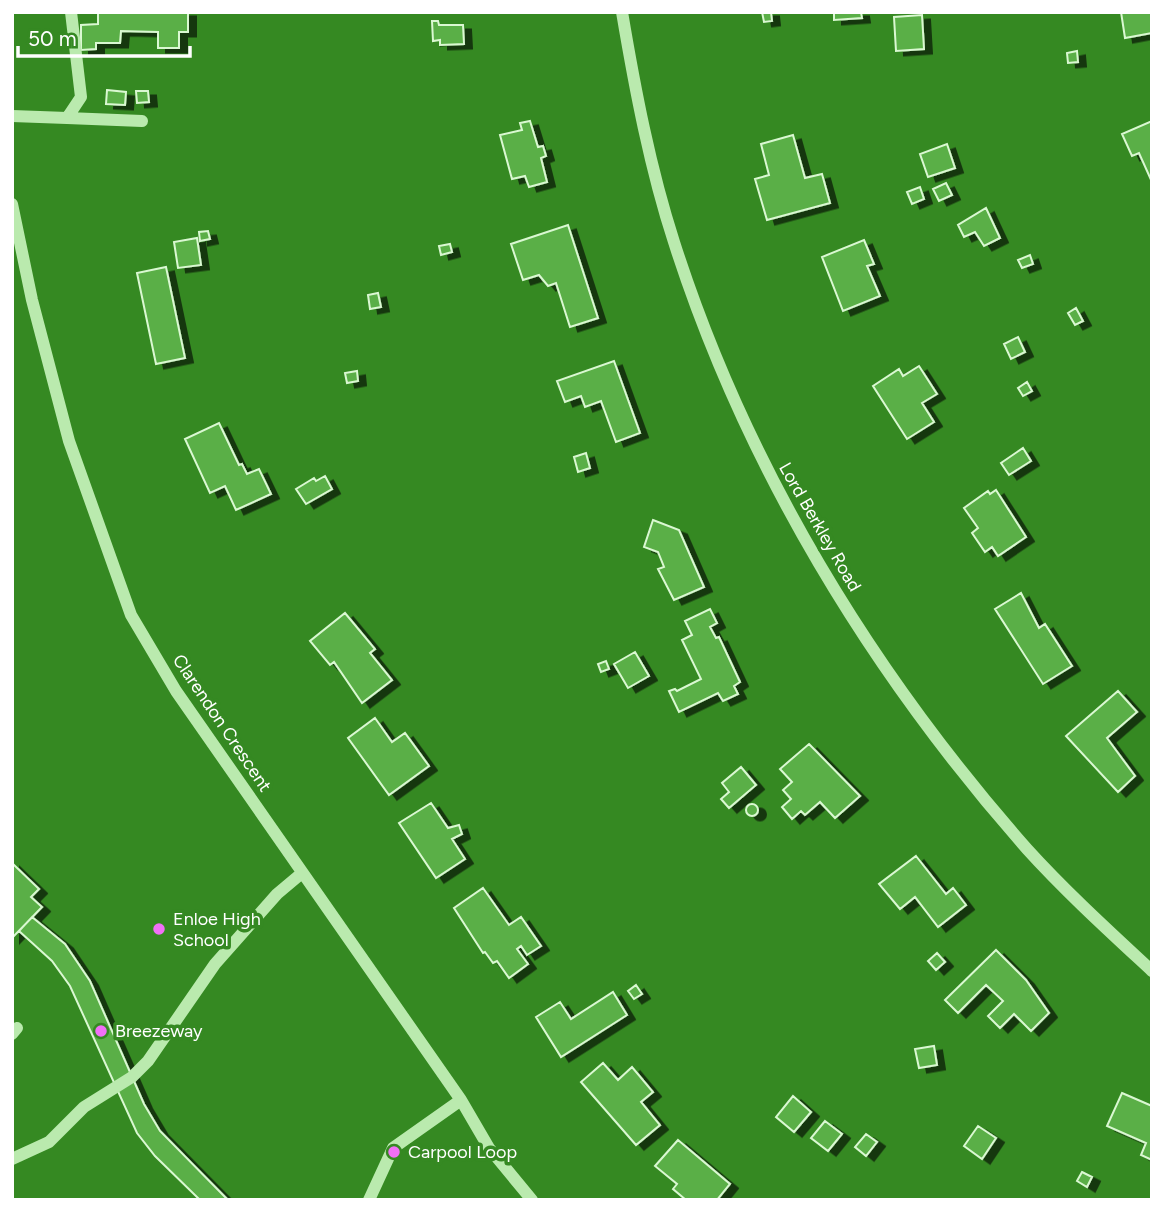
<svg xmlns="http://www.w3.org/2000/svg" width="1164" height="1212" font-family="Figtree,sans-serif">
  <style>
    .building { fill: #5aaf46; stroke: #daf8d2; stroke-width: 2; filter: url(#shadow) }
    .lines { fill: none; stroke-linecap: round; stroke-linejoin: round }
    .minor { stroke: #baeaae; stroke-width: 12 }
    .poi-dot { fill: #f170f6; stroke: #358922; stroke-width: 2.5 }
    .labels { text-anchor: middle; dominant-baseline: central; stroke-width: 7; stroke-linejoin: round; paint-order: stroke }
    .street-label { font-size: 18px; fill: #fff; stroke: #358922 }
    .poi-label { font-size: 18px; fill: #fff; stroke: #358922; text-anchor: start }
  </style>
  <defs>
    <filter id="shadow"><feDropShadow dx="8" dy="4.5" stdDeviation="0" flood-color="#0009"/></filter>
  </defs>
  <rect width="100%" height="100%" fill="#358922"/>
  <!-- building -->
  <path class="building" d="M98 12H188V32H179V48H158V32L121 31 120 43H96V49L81 50V25L98 24Z
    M762 12H771L772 21 764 22Z
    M834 12H861L862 18 834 20Z
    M1121 12H1152V33L1125 38Z
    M922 15 924 49 896 51 894 17Z
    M432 21H438L439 25H463L464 44 440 45V40L433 41Z
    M1077 51 1078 62 1068 63 1067 53Z
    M107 90 126 92 125 105 106 104Z
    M136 91H148L149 102 137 103Z
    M530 121 538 147 543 146 546 156 541 158 547 182 529 187 525 176 512 179 500 135 522 130 520 123Z
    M1152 121V182L1139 153 1132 156 1122 134Z
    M793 135 805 178 822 174 830 203 767 220 755 179 769 175 761 144Z
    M947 144 955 168 928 177 920 154Z
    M946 183 952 195 939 201 933 189Z
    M920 187 924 199 912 204 907 192Z
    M986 208 1000 238 984 246 975 232 964 237 958 225Z
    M568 225 598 318 570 327 556 283 548 286 539 275 523 280 511 244Z
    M208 231 210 239 200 241 199 232Z
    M197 238 201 265 178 268 174 242Z
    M864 240 874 264 867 266 880 296 843 311 822 257Z
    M450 244 452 252 441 255 439 246Z
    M1030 255 1033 264 1022 268 1018 260Z
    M166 267 185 358 156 364 137 273Z
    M378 293 381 307 370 309 368 295Z
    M1076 308 1083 321 1075 325 1068 313Z
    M1018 337 1025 352 1011 359 1004 344Z
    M614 361 640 433 616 442 601 401 585 407 581 396 565 402 557 381Z
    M919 366 937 394 922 403 934 422 907 439 873 386 899 369 903 376Z
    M357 371 358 381 347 383 345 373Z
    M1027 382 1032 391 1023 396 1018 388Z
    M219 423 239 465 242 464 247 474 259 469 271 494 236 510 225 486 210 493 185 439Z
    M1023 448 1031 461 1009 475 1001 463Z
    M586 453 590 468 578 472 574 457Z
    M325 476 332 489 306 504 296 489 314 478 316 481Z
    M996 490 1026 537 998 556 992 547 985 552 972 533 978 528 964 508 988 491 990 494Z
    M653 520 679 530 704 587 674 600 658 569 664 567 658 552 644 547Z
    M1021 593 1039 628 1045 624 1072 666 1043 684 995 609Z
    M710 609 717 623 710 627 716 638 719 637 740 682 734 686 738 694 723 701 718 693 679 712 669 691 675 689 677 691 701 679 682 640 692 635 685 621Z
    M345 613 375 649 370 653 392 680 362 703 334 662 330 665 310 641Z
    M635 652 649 676 628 688 614 664Z
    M606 661 609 669 601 672 598 664Z
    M1118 691 1137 712 1107 738 1135 776 1118 792 1066 736Z
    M375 718 392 742 405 733 429 766 389 795 348 738Z
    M809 744 860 796 835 818 820 802 805 815 801 811 792 819 782 807 791 799 783 790 792 782 780 769Z
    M741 767 756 785 729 808 721 799 729 792 722 783Z
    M431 803 448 828 459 825 462 834 452 839 465 859 436 878 399 823Z
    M746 810a6 6 0 1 1 12 0a6 6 0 1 1-12 0Z
    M916 856 946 894 953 888 966 905 938 927 915 897 900 909 879 884Z
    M12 863 39 889 31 897 42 907 12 938Z
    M483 888 509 925 521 917 541 946 527 955 521 946 517 949 528 964 509 978 497 961 493 963 485 952 483 953 454 908Z
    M32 917 65 944 90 981 144 1104 160 1131 228 1200H200L155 1156 137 1133 70 986 52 961 19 931Z
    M996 950 1026 980 1049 1013 1031 1031 1014 1014 1000 1028 988 1016 1003 1001 986 985 958 1013 945 1000Z
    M937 953 945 962 936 970 928 961Z
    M636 985 642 994 634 999 628 991Z
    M613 992 627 1015 561 1057 536 1017 560 1002 571 1019Z
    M934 1046 937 1065 919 1068 915 1049Z
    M603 1063 618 1080 632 1067 653 1092 641 1102 660 1125 636 1145 581 1082Z
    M1122 1093 1152 1106V1160L1141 1155 1146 1143 1107 1126Z
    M793 1096 811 1112 794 1132 776 1117Z
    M825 1121 842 1134 828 1151 811 1138Z
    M978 1126 996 1138 982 1159 964 1146Z
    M866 1134 877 1142 866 1156 855 1147Z
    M678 1140 730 1184 717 1200H686L673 1189 677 1184 655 1166Z
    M1082 1172 1092 1177 1087 1187 1077 1181Z"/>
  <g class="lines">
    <!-- minor -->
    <path class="minor" d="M622 12C635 89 650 168 674 242 746 467 871 672 1027 849 1066 892 1110 932 1152 971
      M12 116 67 118 81 97 71 12
      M67 118 142 121
      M12 204 32 300 69 441 131 615 176 691 461 1100 489 1148 532 1200
      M12 1034 17 1028
      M12 1159 49 1142 84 1107 132 1077 148 1061 215 964 277 894 302 873
      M369 1200 393 1148 461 1100"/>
  </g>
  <!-- markers -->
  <g class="poi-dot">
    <circle cx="159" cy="929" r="7"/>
    <circle cx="101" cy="1031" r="7"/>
    <circle cx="394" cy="1152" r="7"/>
  </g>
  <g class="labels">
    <!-- street labels -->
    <g class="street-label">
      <text transform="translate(820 527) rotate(60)">Lord Berkley Road</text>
      <text transform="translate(222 723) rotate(56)">Clarendon Crescent</text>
    </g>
    <!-- poi labels -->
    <g class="poi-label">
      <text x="173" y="919">Enloe High<tspan x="173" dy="21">School</tspan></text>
      <text x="115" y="1031">Breezeway</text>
      <text x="408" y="1152">Carpool Loop</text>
    </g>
  </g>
  <!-- border -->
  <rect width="1164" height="1212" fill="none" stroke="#ffffff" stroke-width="28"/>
  <!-- scale -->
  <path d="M18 46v10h172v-10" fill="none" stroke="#ffffff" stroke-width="3.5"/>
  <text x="28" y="46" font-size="21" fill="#ffffff" stroke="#358922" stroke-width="5" paint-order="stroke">50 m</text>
</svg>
